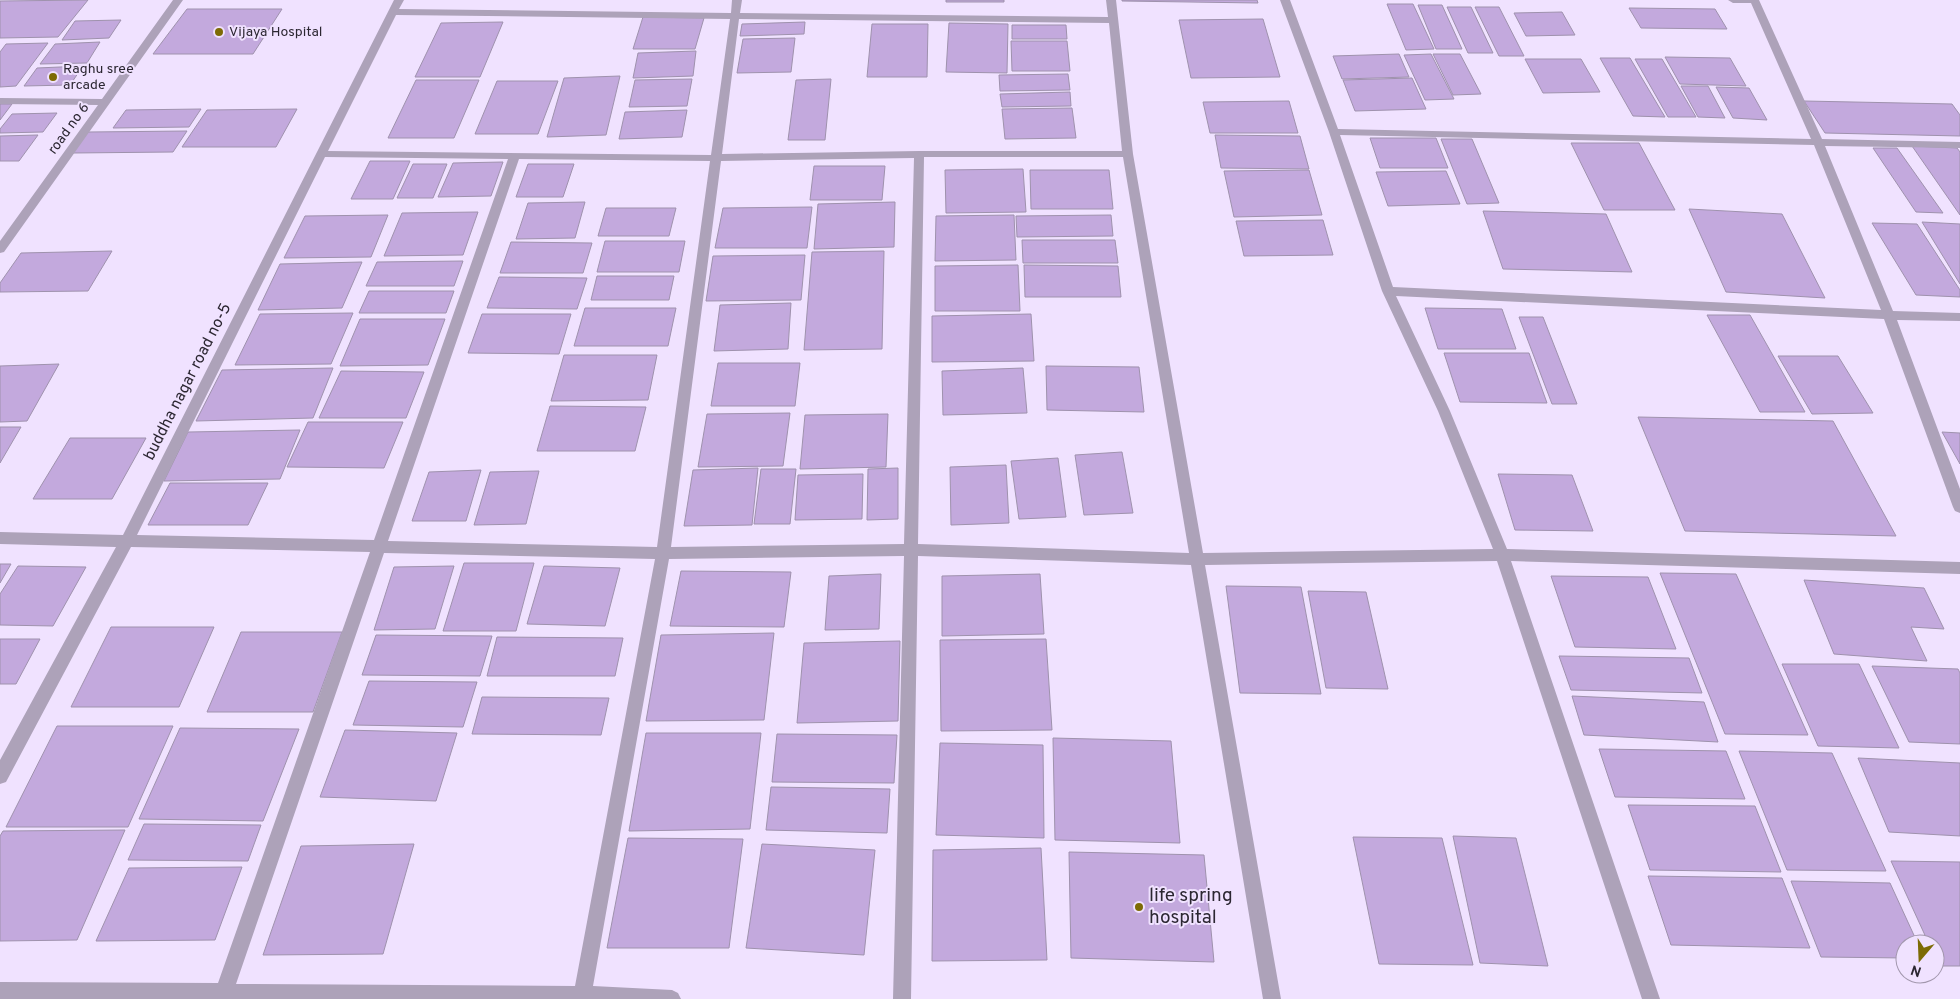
<svg xmlns="http://www.w3.org/2000/svg" width="1960" height="999" font-family="Overpass,sans-serif">
  <style>
    .building { fill: #c3a9dd; stroke: #9f92ad }
    .lines { fill: none; stroke-linecap: round; stroke-linejoin: round }
    .minor { fill: #ada2b9; fill-rule: evenodd }
    .poi-dot { fill: #7d6b05; stroke: #f0e2ff; stroke-width: 2 }
    .labels { text-anchor: middle; dominant-baseline: central; stroke-width: 4; stroke-linejoin: round; paint-order: stroke }
    .far-poi-label { font-size: 14px; fill: #2c2732; stroke: #f0e2ff; text-anchor: start }
    .far-street-label { font-size: 14px; fill: #2c2732; stroke: #f0e2ff }
    .street-label { font-size: 16px; fill: #2c2732; stroke: #f0e2ff }
    .near-poi-label { font-size: 19px; fill: #2c2732; stroke: #f0e2ff; text-anchor: start }
  </style>
  <rect width="100%" height="100%" fill="#f0e2ff"/>
  <!-- building -->
  <path class="building" d="M88 0 58 37 0 38V1Z
    M946 0H1004V2H946Z
    M1122 0H1257L1258 3 1122 1Z
    M1387 4H1413L1434 49 1406 50Z
    M1418 5H1442L1462 49H1436Z
    M1447 7H1471L1493 53H1468Z
    M1475 7H1499L1524 56H1499Z
    M1629 8 1715 9 1727 29 1641 28Z
    M187 9H282L253 54H153Z
    M1562 12 1575 35 1526 36 1514 13Z
    M643 17 704 18 695 49H633Z
    M1263 19 1280 77 1191 78 1179 20Z
    M121 20 109 38 62 40 75 21Z
    M503 22 480 77H415L441 23Z
    M805 22 804 34 740 36 742 24Z
    M949 23 1008 24 1007 73 946 72Z
    M872 24H928L927 77H867Z
    M1012 25H1066L1067 39H1012Z
    M795 38 791 72 737 73 743 39Z
    M1011 41H1067L1070 71H1012Z
    M100 42 87 63 40 64 55 44Z
    M48 43 16 86 0 87V52L6 44Z
    M696 51 693 76 633 78 638 53Z
    M1399 54 1409 77 1342 79 1333 56Z
    M1431 54 1454 99 1425 100 1404 55Z
    M1433 54H1460L1481 94 1453 95Z
    M1665 57 1730 58 1746 86 1680 84Z
    M1600 58H1630L1665 117 1633 116Z
    M1525 59H1581L1600 92 1543 93Z
    M1635 59H1662L1696 117H1668Z
    M83 66 70 85 24 86 37 68Z
    M1068 74 1070 90 1000 91 999 75Z
    M620 76 606 135 547 137 564 78Z
    M1412 78 1426 109 1355 111 1343 80Z
    M692 79 687 106 629 107 635 80Z
    M831 79 825 140H788L796 80Z
    M416 80H479L454 138H388Z
    M497 81H558L538 134H475Z
    M1681 86H1708L1725 118 1698 117Z
    M1716 87 1749 88 1767 120 1733 118Z
    M1070 92 1071 106 1002 107 1000 94Z
    M1289 101 1298 133H1210L1203 102Z
    M1804 101 1952 104 1960 115V136L1825 133Z
    M0 104H12L0 120Z
    M1072 108 1076 138 1005 139 1002 109Z
    M201 109 189 127 113 128 126 110Z
    M297 109 276 147H182L207 110Z
    M687 110 682 137 619 139 625 112Z
    M57 113 43 132 0 133V129L12 114Z
    M187 131 173 152 73 153 88 132Z
    M38 135 19 161H0V136Z
    M1215 135 1300 136 1309 169 1221 168Z
    M1370 138H1436L1448 168H1380Z
    M1441 139H1472L1499 203 1467 204Z
    M1571 143H1639L1675 210H1604Z
    M1912 146 1957 148 1960 152V215Z
    M1873 148H1897L1943 213 1916 212Z
    M370 161H410L393 199H351Z
    M503 162 491 196 438 197 453 163Z
    M413 164H447L433 198H397Z
    M528 164H574L563 197H516Z
    M814 166H885L882 200H810Z
    M1023 169 1026 212 946 213 945 170Z
    M1030 170H1109L1113 209H1031Z
    M1309 170 1322 215 1234 217 1224 171Z
    M1446 171 1460 204 1388 206 1376 172Z
    M585 202 575 238 516 239 528 203Z
    M895 202 894 247 814 249 818 204Z
    M812 207 807 248H715L723 208Z
    M606 208H676L669 236H598Z
    M1689 209 1782 214 1825 298 1726 292Z
    M1483 211 1606 214 1632 272 1503 269Z
    M478 212 463 255 384 256 402 213Z
    M388 215 371 257 284 258 305 216Z
    M1014 215 1016 260 935 261 936 216Z
    M1111 215 1113 236 1017 237 1016 216Z
    M1323 220 1333 255 1244 256 1236 221Z
    M1922 222 1960 224V284Z
    M1872 223 1917 224 1960 290V297L1916 295Z
    M1022 240H1115L1118 263H1023Z
    M605 241H685L679 272H597Z
    M511 242 592 243 583 273H500Z
    M112 251 88 291 0 292V283L21 253Z
    M884 251 882 349 804 350 812 252Z
    M805 255 801 300 706 301 713 256Z
    M463 261 454 286H366L377 262Z
    M362 262 342 308 258 310 280 264Z
    M1018 265 1020 311H935V266Z
    M1024 265 1118 266 1121 297H1025Z
    M597 276H674L669 300H591Z
    M499 277 587 278 577 309 487 308Z
    M369 291H454L446 313H359Z
    M791 303 788 349 714 351 720 305Z
    M585 308H676L668 346H574Z
    M1425 308 1502 309 1516 349H1438Z
    M353 313 331 364 235 365 260 314Z
    M482 314H571L559 354 468 353Z
    M1031 314 1034 361 932 362V316Z
    M1707 315H1750L1805 412H1760Z
    M1519 317H1543L1577 404H1552Z
    M360 319H445L428 365 340 366Z
    M1444 353H1529L1547 403 1460 402Z
    M564 355H657L648 400 551 401Z
    M1778 356H1838L1873 413 1812 414Z
    M718 363H800L795 406H711Z
    M59 364 27 421 0 422V366Z
    M1046 366 1139 367 1144 412 1047 410Z
    M333 368 313 418 196 421 222 370Z
    M1023 368 1027 413 943 415 942 371Z
    M341 371 424 372 406 418H319Z
    M550 406 646 407 635 451H537Z
    M790 413 783 466 698 467 707 414Z
    M888 414 886 467 800 469 805 415Z
    M1638 417 1833 421 1896 536 1685 531Z
    M308 422H403L384 468 287 467Z
    M0 427H21L0 463Z
    M300 430 280 479 164 481 188 432Z
    M1942 432 1960 433V464Z
    M70 438H146L112 499H33Z
    M1122 452 1133 513 1084 515 1075 455Z
    M1058 458 1066 517 1019 519 1011 461Z
    M1006 465 1009 523 951 525 950 467Z
    M758 468 752 525 684 526 693 470Z
    M898 468V519L867 520 868 469Z
    M761 469H796L790 524H754Z
    M481 470 466 521H412L429 472Z
    M539 471 526 524 474 525 490 472Z
    M863 474 862 519 795 520 798 475Z
    M1498 474 1572 475 1593 531 1515 530Z
    M170 483H268L248 525H148Z
    M464 563H534L516 631H443Z
    M0 564H11L0 583Z
    M18 566 86 567 53 626 0 625V594Z
    M454 566 435 629 374 630 394 567Z
    M544 566 620 568 605 626 527 624Z
    M681 571 791 572 784 627 670 626Z
    M1660 573 1736 574 1808 735 1725 734Z
    M881 574 879 629 825 630 829 576Z
    M1040 574 1044 634 942 636V576Z
    M1551 576 1648 577 1676 649 1575 647Z
    M1804 580 1924 588 1944 629 1911 627 1927 661 1834 654Z
    M1226 586 1301 587 1321 694 1240 693Z
    M1308 591 1366 592 1388 689 1326 688Z
    M111 627H214L179 707H71Z
    M241 632H342L313 712H207Z
    M774 633 764 720 646 721 661 635Z
    M376 635 492 636 480 676 362 675Z
    M497 637 623 638 615 676H487Z
    M0 639H40L16 684H0Z
    M1046 639 1052 730 941 731 940 640Z
    M900 641 898 721 797 723 804 643Z
    M1559 656 1689 658 1702 693 1571 690Z
    M1782 664H1859L1899 748 1818 746Z
    M1872 666 1958 669 1960 673V744L1909 742Z
    M369 681 477 682 463 727 353 725Z
    M1572 696 1704 702 1718 742 1584 735Z
    M482 697 609 698 601 735 472 734Z
    M57 726H173L128 827H6Z
    M180 728 299 729 263 821 139 819Z
    M345 730 457 733 436 801 320 797Z
    M646 733H761L750 829 629 831Z
    M777 734 897 735 894 783 772 782Z
    M1053 738 1171 741 1180 843 1055 840Z
    M940 743 1043 745 1044 838 936 835Z
    M1599 749 1726 751 1745 799 1615 797Z
    M1739 751 1832 753 1886 871 1787 870Z
    M1858 758 1960 763V836L1889 832Z
    M771 787 890 789 887 833 766 830Z
    M1628 805 1755 806 1781 872 1650 870Z
    M144 824 261 825 248 861 128 860Z
    M125 830 77 940 0 941V836L3 831Z
    M1453 836 1516 838 1548 966 1480 963Z
    M1353 837 1442 838 1473 965 1379 964Z
    M628 838 743 839 729 948H607Z
    M414 844 383 954 263 955 301 846Z
    M762 844 875 850 864 955 746 948Z
    M1041 848 1047 960 932 961 933 850Z
    M1069 852 1204 855 1214 962 1071 958Z
    M1891 861 1960 862V966H1939L1935 957V944H1929Z
    M242 867 215 940 96 941 129 868Z
    M1648 876 1782 878 1810 948 1671 945Z
    M1791 881 1890 883 1918 944H1905V958L1821 957Z"/>
  <g class="lines">
    <!-- minor -->
    <path class="minor" d="M173 0H183L4 252 0 253V241L98 105 0 104V98L102 99Z
      M394 0H404L399 9 731 13 732 0H742L740 13 1108 17 1106 0H1116L1133 154 1203 553 1493 549 1438 411 1382 291 1329 132 1280 0H1290L1338 129 1811 139 1751 3H1733L1728 0H1759L1822 139 1960 142V148L1825 146 1893 311 1960 313V321L1897 320 1960 489V513L1955 511 1953 507 1884 319 1396 296 1450 411 1507 549 1960 562V574L1511 561 1660 999H1642L1497 561 1205 565 1281 999H1263L1191 565 918 556 911 999H893L904 556 669 559 593 986 672 990 678 993 681 999H0V982L218 983 370 552 131 547 6 782 0 784V760L116 547 0 544V532L123 535ZM396 15 730 19 711 155 328 151ZM739 19 1109 23 1122 151H919L722 154ZM1340 135 1814 145 1881 310 1393 287ZM325 157 508 159 374 540 137 535ZM924 157H1123L1189 553 918 544ZM914 158 904 544 671 547 721 161ZM519 159 710 161 657 547 388 541ZM384 553 655 559 575 986 236 984Z"/>
  </g>
  <!-- markers -->
  <g class="poi-dot">
    <circle cx="219" cy="32" r="5"/>
    <circle cx="53" cy="77" r="5"/>
    <circle cx="1139" cy="907" r="5"/>
  </g>
  <g class="labels">
    <!-- far-poi labels -->
    <g class="far-poi-label">
      <text x="229" y="32">Vijaya Hospital</text>
      <text x="63" y="69">Raghu sree<tspan x="63" dy="16">arcade</tspan></text>
    </g>
    <!-- far-street labels -->
    <g class="far-street-label">
      <text transform="translate(69 129) rotate(-54)">road no 6</text>
    </g>
    <!-- street labels -->
    <g class="street-label">
      <text transform="translate(188 382) rotate(-63)">buddha nagar road no-5</text>
    </g>
    <!-- near-poi labels -->
    <g class="near-poi-label">
      <text x="1149" y="896">life spring<tspan x="1149" dy="22">hospital</tspan></text>
    </g>
  </g>
  <!-- north arrow -->
  <g transform="translate(1920 959) rotate(199)"><circle r="24" fill="#f0e2ff" stroke="#a297ad"/>
  <path d="M0-4L9 19L0 12L-9 19Z" fill="#7d6b05"/>
  <text y="-8" font-size="14" font-weight="bold" text-anchor="middle" fill="#2c2732">N</text>
  </g>
</svg>
